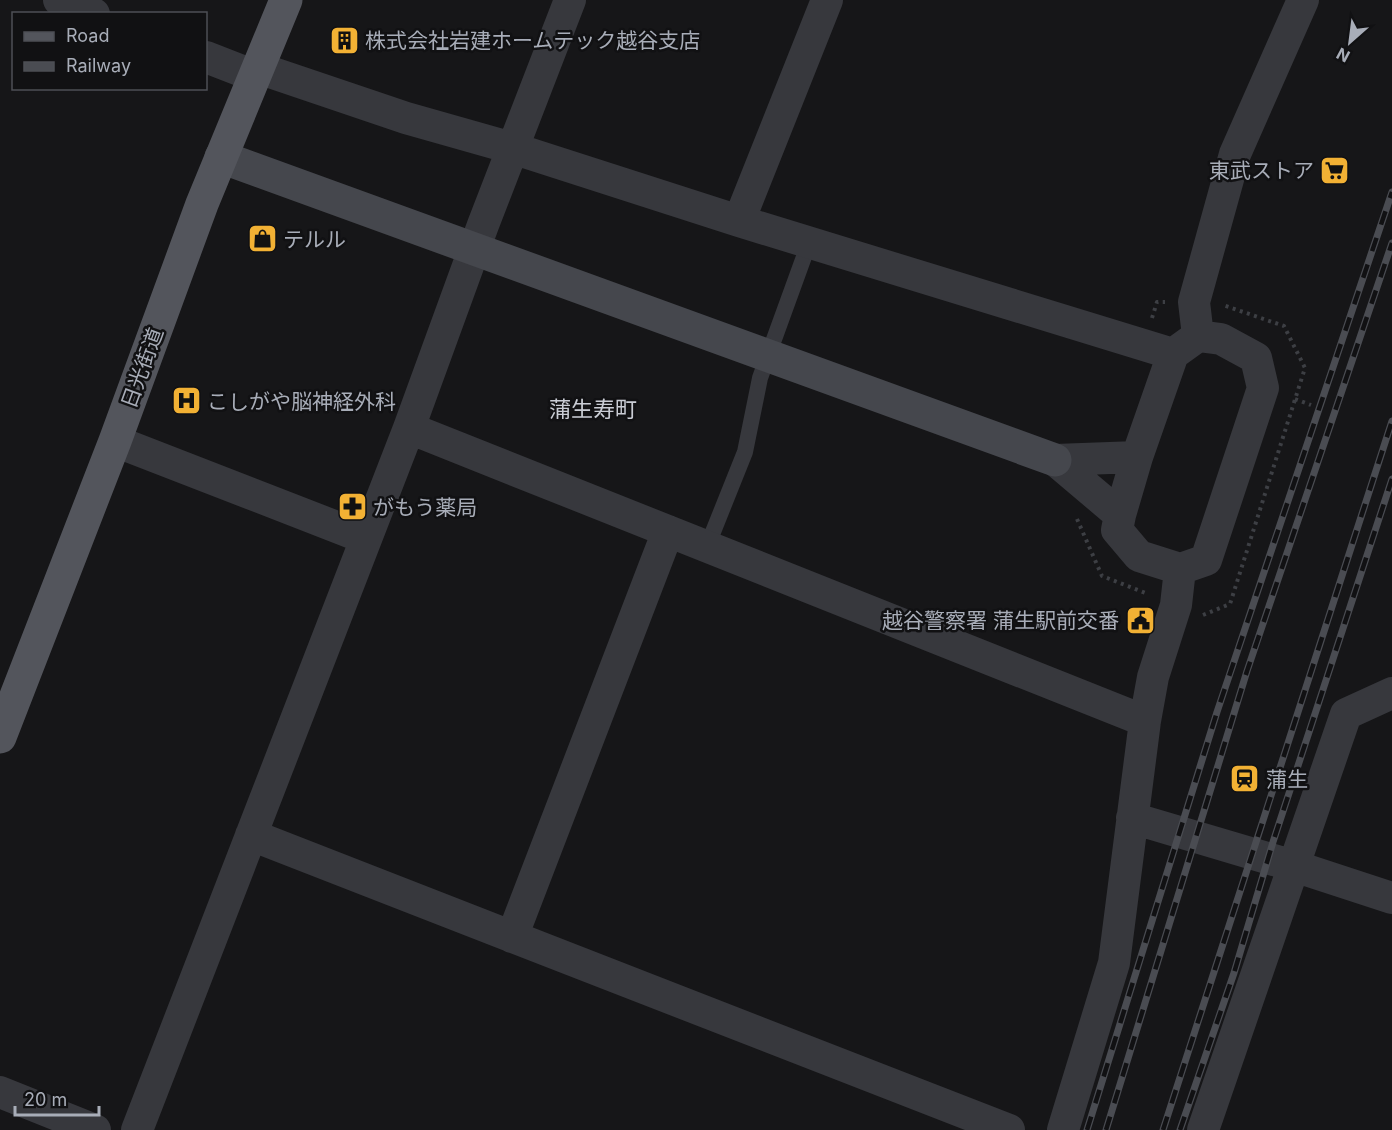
<svg xmlns="http://www.w3.org/2000/svg" width="1392" height="1130" font-family="Inter,'Noto Sans JP',sans-serif">
  <style>
    .lines { fill: none; stroke-linecap: round; stroke-linejoin: round }
    .path { stroke: #3d3f44; stroke-width: 4; stroke-dasharray: 3 4.5; stroke-linecap: butt }
    .lane { stroke: #37383d; stroke-width: 16 }
    .street { stroke: #37383d; stroke-width: 32 }
    .secondary { stroke: #45474d; stroke-width: 33 }
    .primary { stroke: #53555c; stroke-width: 33 }
    .rail-casing { stroke: #4a4c52; stroke-width: 7 }
    .rail { stroke: #111113; stroke-width: 4.5; stroke-dasharray: 14; stroke-linecap: butt }
    .labels { text-anchor: middle; dominant-baseline: central; stroke-width: 5; stroke-linejoin: round; paint-order: stroke }
    .poi-label { font-size: 21px; fill: #a8adb8; stroke: #111113; text-anchor: start }
    .street-label { font-size: 21px; fill: #a8adb8; stroke: #111113 }
    .neighbourhood-label { font-size: 22px; fill: #c9ccd4; stroke: #111113 }
  </style>
  <rect width="100%" height="100%" fill="#161618"/>
  <g class="lines">
    <!-- path -->
    <path class="path" d="M1152 318 1157 302H1165
      M1295 399 1311 405
      M1077 519 1102 576 1148 594
      M1203 615 1230 604 1305 368 1284 326 1223 305"/>
    <!-- lane -->
    <path class="lane" d="M707 547 745 452 760 378 809 243"/>
    <!-- street -->
    <path class="street" d="M59 0 94 14
      M206 57 255 76
      M258 68 406 118 512 148 739 221 1173 354
      M739 221 827 0
      M1198 336 1221 339 1256 358 1263 388 1206 560 1180 569 1139 556 1117 530 1120 515 1055 460 1137 457 1173 354Z
      M1198 336 1194 302 1235 154 1303 0
      M409 428 1145 721
      M115 441 365 538
      M1120 515 1137 457
      M1132 818 1294 866 1392 898
      M251 835 1009 1130
      M512 937 668 531
      M0 1092 95 1130
      M137 1130 409 428 483 225 570 0
      M1063 1130 1114 963 1145 721 1153 677 1176 605 1180 569
      M1203 1130 1346 714 1392 693"/>
    <!-- secondary -->
    <path class="secondary" d="M221 157 1055 460"/>
    <!-- primary -->
    <path class="primary" d="M0 737 115 441 202 204 286 0"/>
    <defs>
      <path id="rail" d="M1087 1130 1217 712 1392 192
        M1106 1130 1247 671 1392 243
        M1163 1130 1392 421
        M1180 1130 1234 973 1273 842 1392 479"/>
    </defs>
    <!-- rail casing -->
    <use href="#rail" class="rail-casing"/>
    <!-- rail -->
    <use href="#rail" class="rail"/>
  </g>
  <!-- icons -->
  <defs>
    <symbol id="building-square" viewBox="-11 -11 22 22"><rect x="-9" y="-9" width="18" height="18" rx="4" fill="#f2b134" stroke="#111113"/><path d="M-4-6H4V6H1V3H-1V6H-4ZM-2.5-4.3h1.7v1.8h-1.7ZM.8-4.3h1.7v1.8H.8ZM-2.5-1h1.7V.8h-1.7ZM.8-1h1.7V.8H.8Z" fill="#111"/></symbol>
    <symbol id="supermarket-square" viewBox="-11 -11 22 22"><rect x="-9" y="-9" width="18" height="18" rx="4" fill="#f2b134" stroke="#111113"/><path d="M-6-5.5h2.5l.6 2H6L4.5 2H-2.5L-4.4-4H-6ZM-1.5 3.2a1.3 1.3 0 1 0 .1 0ZM3 3.2a1.3 1.3 0 1 0 .1 0Z" fill="#111"/></symbol>
    <symbol id="shop-square" viewBox="-11 -11 22 22"><rect x="-9" y="-9" width="18" height="18" rx="4" fill="#f2b134" stroke="#111113"/><path d="M-5-2.5h2.3a2.7 3.5 0 0 1 5.4 0H5L5.5 6h-11ZM-1.5-2.5h3a1.5 2.3 0 0 0-3 0Z" fill="#111"/></symbol>
    <symbol id="hospital-square" viewBox="-11 -11 22 22"><rect x="-9" y="-9" width="18" height="18" rx="4" fill="#f2b134" stroke="#111113"/><path d="M-5-5h3v3.5h4V-5h3V5h-3V1.5h-4V5h-3Z" fill="#111"/></symbol>
    <symbol id="pharmacy-square" viewBox="-11 -11 22 22"><rect x="-9" y="-9" width="18" height="18" rx="4" fill="#f2b134" stroke="#111113"/><path d="M-2-6h4v4h4v4h-4v4h-4v-4h-4v-4h4Z" fill="#111"/></symbol>
    <symbol id="civic-square" viewBox="-11 -11 22 22"><rect x="-9" y="-9" width="18" height="18" rx="4" fill="#f2b134" stroke="#111113"/><path d="M-.6-6.5H3V-4.5H.6V-3L4-1V1h2V6H-6V1h2V-1L-.6-3ZM-1.2 2.5V6h2.4V2.5Z" fill="#111"/></symbol>
    <symbol id="station-square" viewBox="-11 -11 22 22"><rect x="-9" y="-9" width="18" height="18" rx="4" fill="#f2b134" stroke="#111113"/><path d="M-3-6H3Q5-6 5-4V2Q5 4 3 4L4.5 6H3L1.5 4h-3L-3 6H-4.5L-3 4Q-5 4-5 2V-4Q-5-6-3-6ZM-3.5-4v3h7v-3ZM-3.5 1v1.5H-2V1ZM2 1v1.5H3.5V1Z" fill="#111"/></symbol>
  </defs>
  <g fill-rule="evenodd">
    <use href="#building-square" x="328" y="24" width="33" height="33"/>
    <use href="#supermarket-square" x="1318" y="154" width="33" height="33"/>
    <use href="#shop-square" x="246" y="222" width="33" height="33"/>
    <use href="#hospital-square" x="170" y="384" width="33" height="33"/>
    <use href="#pharmacy-square" x="336" y="490" width="33" height="33"/>
    <use href="#civic-square" x="1124" y="604" width="33" height="33"/>
    <use href="#station-square" x="1228" y="762" width="33" height="33"/>
  </g>
  <g class="labels">
    <!-- poi labels -->
    <g class="poi-label">
      <text x="365" y="40">株式会社岩建ホームテック越谷支店</text>
      <text x="1314" y="170" text-anchor="end">東武ストア</text>
      <text x="283" y="239">テルル</text>
      <text x="207" y="401">こしがや脳神経外科</text>
      <text x="373" y="507">がもう薬局</text>
      <text x="1119" y="620" text-anchor="end">越谷警察署 蒲生駅前交番</text>
      <text x="1266" y="779">蒲生</text>
    </g>
    <!-- street labels -->
    <g class="street-label">
      <text transform="translate(142 368) rotate(-70)">日光街道</text>
    </g>
    <!-- neighbourhood labels -->
    <g class="neighbourhood-label">
      <text x="593" y="409">蒲生寿町</text>
    </g>
  </g>
  <!-- legend -->
  <rect x="12" y="12" width="195" height="78" fill="#111113" stroke="#4d4f55" stroke-width="1.5"/>
  <rect x="24" y="32" width="30" height="9" fill="#53555c" stroke="#4d4f55" stroke-width="1.5"/>
  <text x="66" y="42" font-size="18" fill="#a8adb8">Road</text>
  <rect x="24" y="62" width="30" height="9" fill="#4a4c52" stroke="#4d4f55" stroke-width="1.5"/>
  <text x="66" y="72" font-size="18" fill="#a8adb8">Railway</text>
  <!-- north arrow -->
  <g transform="translate(1350 42) rotate(208)" stroke="#111113" stroke-width="4.5" paint-order="stroke">
  <path d="M0-4.5L10 22L0 15L-10 22Z" fill="#a8adb8"/>
  <text y="-9" font-size="16" font-weight="bold" text-anchor="middle" fill="#a8adb8">N</text>
  </g>
  <!-- scale -->
  <path d="M15 1106v9h84v-9" fill="none" stroke="#a8adb8" stroke-width="3"/>
  <text x="24" y="1106" font-size="18" fill="#a8adb8" stroke="#111113" stroke-width="4.5" paint-order="stroke">20 m</text>
</svg>
